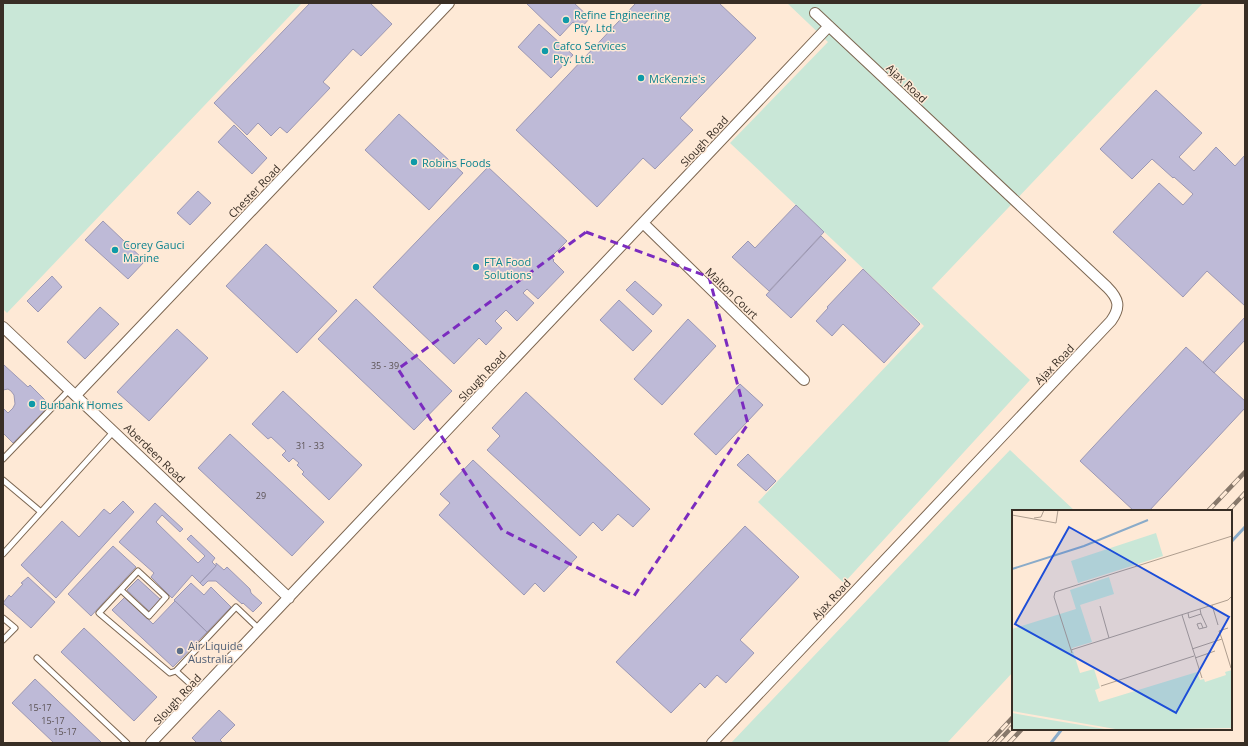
<svg xmlns="http://www.w3.org/2000/svg" width="1248" height="746" font-family="'Open Sans',sans-serif">
  <style>
    .green { fill: #c9e7d7 }
    .lines { fill: none; stroke-linecap: round; stroke-linejoin: round }
    .stream { stroke: #8aabc9; stroke-width: 3 }
    .building { fill: #bebad7; stroke: #9c98b4 }
    .lane-casing { stroke: #7c6651; stroke-width: 7 }
    .street-casing { stroke: #7c6651; stroke-width: 12 }
    .lane { stroke: #fff; stroke-width: 5 }
    .street { stroke: #fff; stroke-width: 10 }
    .rail-casing { stroke: #87786b; stroke-width: 4.5 }
    .rail { stroke: #fee9d6; stroke-width: 3; stroke-dasharray: 9; stroke-linecap: butt }
    .marked { fill: none; stroke: #7b2cbf; stroke-width: 3; stroke-dasharray: 8 5; stroke-linejoin: round }
    .culture-dot { fill: #0f9aa8; stroke: #fee9d6; stroke-width: 1.5 }
    .service-dot { fill: #5c6f8a; stroke: #fee9d6; stroke-width: 1.5 }
    .labels { text-anchor: middle; dominant-baseline: central; stroke-width: 3; stroke-linejoin: round; paint-order: stroke }
    .number-label { font-size: 9px; fill: #5a5152 }
    .culture-label { font-size: 11px; fill: #0d838f; stroke: #fee9d6; text-anchor: start }
    .street-label { font-size: 11px; fill: #382e25; stroke: #fee9d6 }
    .service-label { font-size: 11px; fill: #4e5e75; stroke: #fee9d6; text-anchor: start }
    .inset-river { fill: none; stroke: #8aabc9; stroke-width: 2 }
    .inset-road { fill: none; stroke: #af9e8f; stroke-width: 1 }
    .view { fill: #1d4ed8; fill-opacity: 0.15; stroke: #1d4ed8; stroke-width: 2 }
    .inset-edge { fill: none; stroke: #382e25; stroke-width: 2 }
  </style>
  <rect width="100%" height="100%" fill="#fee9d6"/>
  <!-- green -->
  <path class="green" d="M3 3H302L7 313 3 309Z
    M787 3H1203L932 288 1030 380 844 583 758 502 924 326 730 143 828 42Z
    M1010 450 1075 511H1013V672L947 743H731Z"/>
  <g class="lines">
    <!-- stream -->
    <path class="stream" d="M1231 542 1245 527
      M1051 743 1062 729"/>
  </g>
  <!-- building -->
  <path class="building" d="M310 3H370L392 24 361 56 353 49 323 82 330 88 287 133 280 127 271 136 258 123 247 135 214 103Z
    M526 3H574L590 18 581 28 573 22 560 36Z
    M636 3H719L756 38 680 118 693 130 655 169 643 158 597 207 516 130Z
    M539 24 573 55 551 78 518 47Z
    M1156 90 1202 133 1179 157 1194 171 1216 147 1235 166 1245 155V306L1207 271 1183 297 1113 232 1159 183 1183 205 1193 194 1174 177 1173 178 1152 159 1132 179 1100 149Z
    M399 114 463 173 429 210 365 150Z
    M234 125 267 158 252 174 218 142Z
    M488 167 567 241 551 257 554 260 553 261 564 272 538 299 527 289 523 293 534 303 517 321 506 310 495 321 502 328 486 345 479 338 454 364 373 287Z
    M198 191 211 203 190 225 177 213Z
    M796 205 824 232 769 291 732 257 748 241 755 248Z
    M103 221 145 261 128 279 85 240Z
    M821 236 846 260 791 318 766 295Z
    M266 244 337 311 297 353 226 286Z
    M863 269 920 324 884 363 843 324 832 336 816 321 828 308 827 307Z
    M52 276 62 287 38 312 27 301Z
    M635 281 662 305 653 315 626 290Z
    M356 299 452 391 414 430 318 339Z
    M619 300 652 331 633 351 600 320Z
    M100 307 119 324 85 359 67 342Z
    M1245 317V340L1214 373 1203 362Z
    M688 319 716 346 662 405 634 379Z
    M177 329 208 358 149 421 117 392Z
    M1186 347 1245 401V408L1149 511H1134L1080 461Z
    M4 365 28 387 30 385 50 405 13 443 3 433V408L8 413 13 408 15 404 14 395 11 391 8 389 3 390V366Z
    M740 384 763 405 716 455 694 434Z
    M283 391 362 465 329 500 302 474 304 472 297 465 299 463 293 458 289 462 282 455 286 451 271 437 268 439 252 424Z
    M526 392 650 509 633 527 618 514 602 531 593 522 580 536 487 450 500 436 492 428Z
    M230 434 324 522 292 556 198 468Z
    M748 454 776 481 766 491 737 465Z
    M473 460 577 557 544 592 535 583 524 595 439 515 450 503 440 494Z
    M123 501 134 512 56 598 21 565 62 521 79 537 104 509 110 514Z
    M155 503 183 529 180 532 162 515 156 522 198 563 205 556 187 539 191 535 215 558 212 562 216 566 200 583 192 575 172 598 151 577 154 573 119 542Z
    M745 526 799 577 740 640 754 653 726 683 717 675 705 688 700 683 671 713 616 662Z
    M113 546 136 567 91 616 68 594Z
    M216 563 224 570 227 567 250 589 251 593 262 603 253 612 243 603 242 604 216 581H208L203 586 200 583 216 566Z
    M28 577 55 602 31 628 3 603 9 595 11 597 23 584 21 583Z
    M138 579 161 600 150 612 127 590Z
    M191 583 204 595 211 587 231 607 207 632 174 600Z
    M125 597 153 624 175 601 207 632 173 667 112 610Z
    M84 628 157 697 134 721 61 652Z
    M35 679 102 743H54L12 703Z
    M219 710 235 725 220 740 223 743H197L192 738Z"/>
  <g class="lines">
    <defs>
      <path id="lane" d="M3 459 70 389
        M3 480 41 512
        M3 554 114 431
        M121 590 149 616 166 597 138 571 99 613 170 673 176 671
        M3 618 15 628 3 640
        M37 658 127 743
        M199 692 176 671 236 607 259 629"/>
      <path id="street" d="M643 223 804 380
        M3 327 289 598
        M76 395 449 3
        M151 743 829 26
        M712 743 1111 321C1121 307 1119 299 1107 287L815 13"/>
    </defs>
    <!-- lane casing -->
    <use href="#lane" class="lane-casing"/>
    <!-- street casing -->
    <use href="#street" class="street-casing"/>
    <!-- lane -->
    <use href="#lane" class="lane"/>
    <!-- street -->
    <use href="#street" class="street"/>
    <defs>
      <path id="rail" d="M1208 511 1245 472
        M1228 511 1245 493
        M989 743 1013 717
        M997 743 1013 726
        M1009 743 1022 729"/>
    </defs>
    <!-- rail casing -->
    <use href="#rail" class="rail-casing"/>
    <!-- rail -->
    <use href="#rail" class="rail"/>
  </g>
  <!-- marked area -->
  <path class="marked" d="M586 232 709 277 748 424 634 596 502 530 398 369Z"/>
  <!-- markers -->
  <g class="culture-dot">
    <circle cx="566" cy="20" r="4"/>
    <circle cx="545" cy="51" r="4"/>
    <circle cx="641" cy="78" r="4"/>
    <circle cx="414" cy="162" r="4"/>
    <circle cx="115" cy="250" r="4"/>
    <circle cx="476" cy="267" r="4"/>
    <circle cx="32" cy="404" r="4"/>
  </g>
  <circle class="service-dot" cx="180" cy="651" r="4"/>
  <g class="labels">
    <!-- number labels -->
    <g class="number-label">
      <text x="385" y="365">35 - 39</text>
      <text x="310" y="445">31 - 33</text>
      <text x="261" y="495">29</text>
      <text x="40" y="707">15-17</text>
      <text x="53" y="720">15-17</text>
      <text x="65" y="731">15-17</text>
    </g>
    <!-- culture labels -->
    <g class="culture-label">
      <text x="574" y="14">Refine Engineering<tspan x="574" dy="13">Pty. Ltd.</tspan></text>
      <text x="553" y="45">Cafco Services<tspan x="553" dy="13">Pty. Ltd.</tspan></text>
      <text x="649" y="78">McKenzie's</text>
      <text x="422" y="162">Robins Foods</text>
      <text x="123" y="244">Corey Gauci<tspan x="123" dy="13">Marine</tspan></text>
      <text x="484" y="261">FTA Food<tspan x="484" dy="13">Solutions</tspan></text>
      <text x="40" y="404">Burbank Homes</text>
    </g>
    <!-- street labels -->
    <g class="street-label">
      <text transform="translate(907 83) rotate(43)">Ajax Road</text>
      <text transform="translate(704 141) rotate(-47)">Slough Road</text>
      <text transform="translate(254 191) rotate(-46)">Chester Road</text>
      <text transform="translate(732 293) rotate(44)">Malton Court</text>
      <text transform="translate(1054 364) rotate(-46)">Ajax Road</text>
      <text transform="translate(482 376) rotate(-47)">Slough Road</text>
      <text transform="translate(155 453) rotate(44)">Aberdeen Road</text>
      <text transform="translate(831 599) rotate(-47)">Ajax Road</text>
      <text transform="translate(177 699) rotate(-47)">Slough Road</text>
    </g>
    <!-- service labels -->
    <g class="service-label">
      <text x="188" y="645">Air Liquide<tspan x="188" dy="13">Australia</tspan></text>
    </g>
  </g>
  <!-- overview -->
  <g transform="translate(1012 510)">
    <rect width="220" height="220" fill="#fee9d6"/>
    <path d="M144 23 151 46 66 73 59 51ZM97 67 102 84 68 95 80 132 60 138 68 163 82 159 88 178 83 180 87 192 185 162 188 170 192 169 193 172 214 165 213 162 220 160V218L109 220 0 201V119L64 99 58 80ZM0 203 39 210 99 220H0Z" fill="#c9e7d7"/>
    <path class="inset-river" d="M0 59 72 36 136 10"/>
    <path class="inset-road" d="M0 5 44 13 46 0M22 8 29 7 32 0M200 95 206 115M88 96 97 128M176 103 177 108 189 104 188 99M189 104 195 117 187 119 185 114 189 113 191 118M170 105 190 168M210 129 207 121 216 118M180 139 210 129 219 158M59 140 216 90 220 86M60 143 42 87 43 82 220 26M183 148 203 141M89 176 182 146"/>
    <path class="view" d="M57 17 217 107 164 203 3 114Z"/>
    <rect width="220" height="220" class="inset-edge"/>
  </g>
  <!-- border -->
  <rect width="1248" height="746" fill="none" stroke="#382e25" stroke-width="8"/>
</svg>
